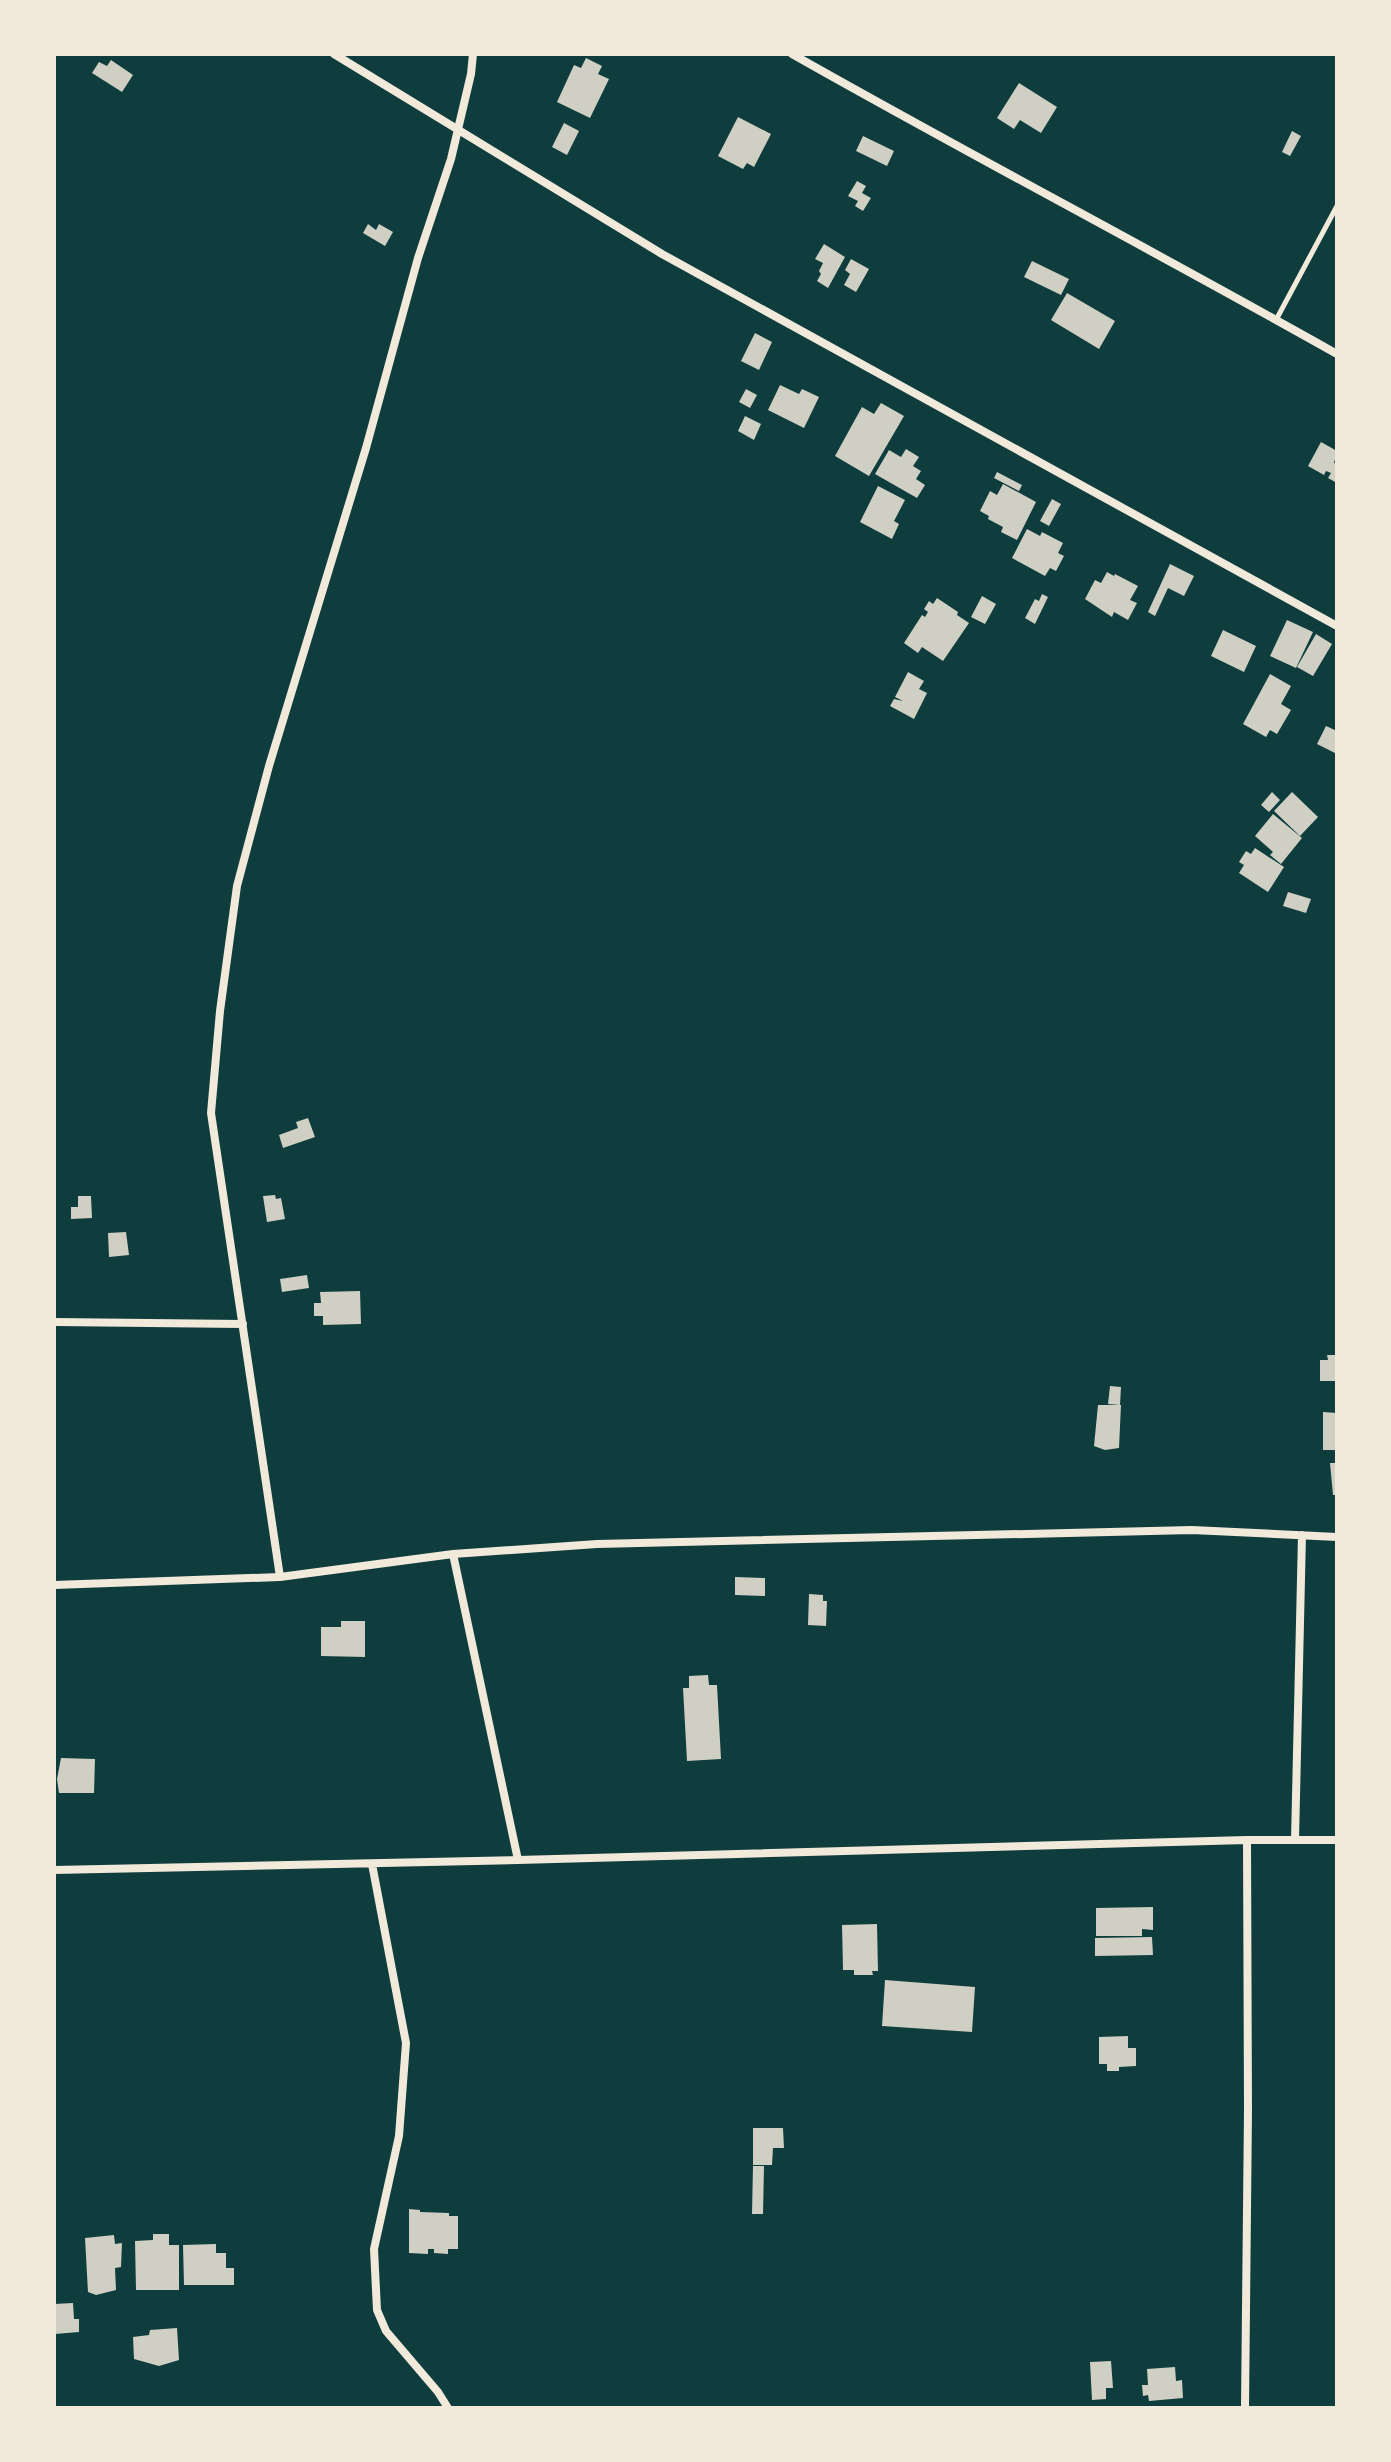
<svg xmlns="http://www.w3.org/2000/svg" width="1391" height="2462" font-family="Karla,sans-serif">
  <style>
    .building { fill: #cfcfc3 }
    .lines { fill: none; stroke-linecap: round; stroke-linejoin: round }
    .service { stroke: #f1e9da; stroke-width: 5 }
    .minor { stroke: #f1e9da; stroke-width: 8 }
  </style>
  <rect width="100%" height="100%" fill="#0f3d3e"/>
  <!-- building -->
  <path class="building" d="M586 58 602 66 598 74 609 79 590 118 557 102 574 65 581 68Z
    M111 60 133 75 122 92 92 73 99 62 107 66Z
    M1019 83 1057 107 1041 133 1020 120 1014 129 997 118Z
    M738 117 771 134 754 167 747 163 743 169 718 156Z
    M564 123 579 131 567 155 552 147Z
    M1292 131 1301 136 1290 156 1282 152Z
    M863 136 894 151 887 166 856 151Z
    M857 181 866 186 862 193 871 198 863 211 855 206 858 201 848 196Z
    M368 224 376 230 379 224 393 232 385 246 363 233Z
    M824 244 845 257 828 288 817 281 821 274 819 271 823 263 815 259Z
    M851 259 869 269 856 292 844 285 850 274 845 270Z
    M1032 261 1069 279 1061 295 1024 277Z
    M1067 293 1115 321 1099 349 1051 320Z
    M755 333 772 342 759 370 741 361Z
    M780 385 799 394 802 389 819 397 804 428 768 410Z
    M746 389 757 395 750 408 739 402Z
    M881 403 904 416 869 476 835 456 862 407 874 414Z
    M745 416 761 424 754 440 738 431Z
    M1321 442 1337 451 1334 463 1337 464V483L1328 478 1331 473 1326 471 1324 475 1308 466Z
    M906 449 919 457 913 466 921 471 916 479 925 485 917 498 875 474 889 450 901 457Z
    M997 472 1022 485 1019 491 994 478Z
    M1003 484 1036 502 1017 540 1001 532 1003 527 988 519 989 516 980 511 990 491 997 495Z
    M878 486 905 500 894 521 899 524 892 539 860 522Z
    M1052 499 1061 504 1049 526 1040 521Z
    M1027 529 1040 536 1042 532 1063 543 1058 553 1064 556 1056 571 1050 568 1045 576 1012 558Z
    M1170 564 1194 576 1184 596 1168 588 1155 616 1148 612Z
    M1107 572 1114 576 1115 574 1138 586 1130 600 1137 603 1128 620 1114 612 1112 617 1085 599 1095 580 1101 583Z
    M1042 594 1048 597 1035 624 1025 618 1035 599 1039 601Z
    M982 596 996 604 985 624 971 617Z
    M937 598 958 612 957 615 969 623 943 661 922 647 918 653 904 643 922 615 925 617 928 612 924 609 929 601 933 604Z
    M1287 620 1313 632 1296 668 1270 656Z
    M1223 630 1256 646 1244 672 1211 656Z
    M1316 634 1332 644 1313 676 1297 667Z
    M908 672 924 681 919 689 927 693 914 719 890 706 894 699 903 701 895 697Z
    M1270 674 1291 686 1281 704 1291 710 1277 734 1270 730 1266 737 1243 724Z
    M1326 726 1337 731V754L1317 744Z
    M1272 792 1280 800 1269 812 1261 805Z
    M1292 792 1318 817 1300 836 1274 811Z
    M1273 814 1302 838 1281 864 1270 855 1273 852 1255 836Z
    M1255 848 1284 867 1268 892 1239 873 1244 865 1239 862 1246 851 1251 854Z
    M1288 892 1311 899 1306 913 1283 906Z
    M308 1118 315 1137 283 1148 279 1135 298 1128 296 1122Z
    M275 1195 276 1199 281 1198 285 1219 267 1222 263 1196Z
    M78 1196H91L92 1218 71 1219V1207H78Z
    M126 1232 129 1255 109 1257 108 1233Z
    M307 1275 309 1288 282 1292 280 1279Z
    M360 1291 361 1324 323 1325V1316H314V1303H321L320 1292Z
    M1327 1355H1337V1381H1320V1360H1328Z
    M1110 1386 1121 1387 1120 1405 1108 1404Z
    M1098 1405H1121L1119 1448 1105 1450 1094 1446Z
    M1323 1412 1337 1413V1450H1323Z
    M1330 1463H1337V1495H1333Z
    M735 1577 765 1578V1596L735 1595Z
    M809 1594 823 1595V1601H827L826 1626 808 1625Z
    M341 1621H365V1657L321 1656V1627H341Z
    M708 1675 709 1685H717L721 1759 687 1761 683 1688H689V1676Z
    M61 1758 95 1759 94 1793H59L57 1779Z
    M1153 1907V1930L1142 1929V1936H1096V1908Z
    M877 1924 878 1971H872L873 1975H854V1970H843L842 1925Z
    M1152 1937 1153 1955 1095 1956V1938Z
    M885 1980 975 1987 972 2032 882 2026Z
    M1128 2036V2048H1136V2066L1119 2067V2071H1107V2064H1099V2037Z
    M753 2128H783L784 2148H773L772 2165H753Z
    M753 2166H764L763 2214H752Z
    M409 2209 420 2210V2212L449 2213V2216H458V2249H448V2254L434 2253V2249H428V2254L409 2253Z
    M153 2234H169V2245H179V2290H136L135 2241 153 2240Z
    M114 2235 115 2244 122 2243 121 2267 115 2268 116 2290 96 2295 88 2292 85 2238Z
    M216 2244V2253H226V2268H234V2285H184L183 2245Z
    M73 2303 74 2319H79V2332L55 2334 54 2304Z
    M177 2328 179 2360 159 2366 134 2359 133 2337 149 2335 150 2330Z
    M1111 2361 1113 2388H1106V2399L1092 2400 1090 2362Z
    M1175 2367 1176 2381 1182 2380 1183 2398 1149 2401 1148 2395 1143 2396 1142 2385H1148L1147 2369Z"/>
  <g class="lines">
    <!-- service -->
    <path class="service" d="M1276 320 1337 206"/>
    <!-- minor -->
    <path class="minor" d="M334 54 662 254 1337 626
      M473 54 471 74 451 159 418 258 366 448 269 766 237 886 220 1011 211 1113 280 1577 453 1554 597 1544 1192 1530 1337 1537
      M792 54C972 156 1156 252 1337 354
      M54 1322 243 1324
      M453 1554 518 1860
      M54 1585 280 1577
      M1295 1840 1302 1535
      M372 1864 406 2043 399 2136 374 2249 377 2310 386 2331 438 2392 448 2408
      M54 1870 518 1860 1247 1840H1337
      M1245 2408 1248 2110 1247 1840"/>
  </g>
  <!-- border -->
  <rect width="1391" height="2462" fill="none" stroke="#f1e9da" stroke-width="112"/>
</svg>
